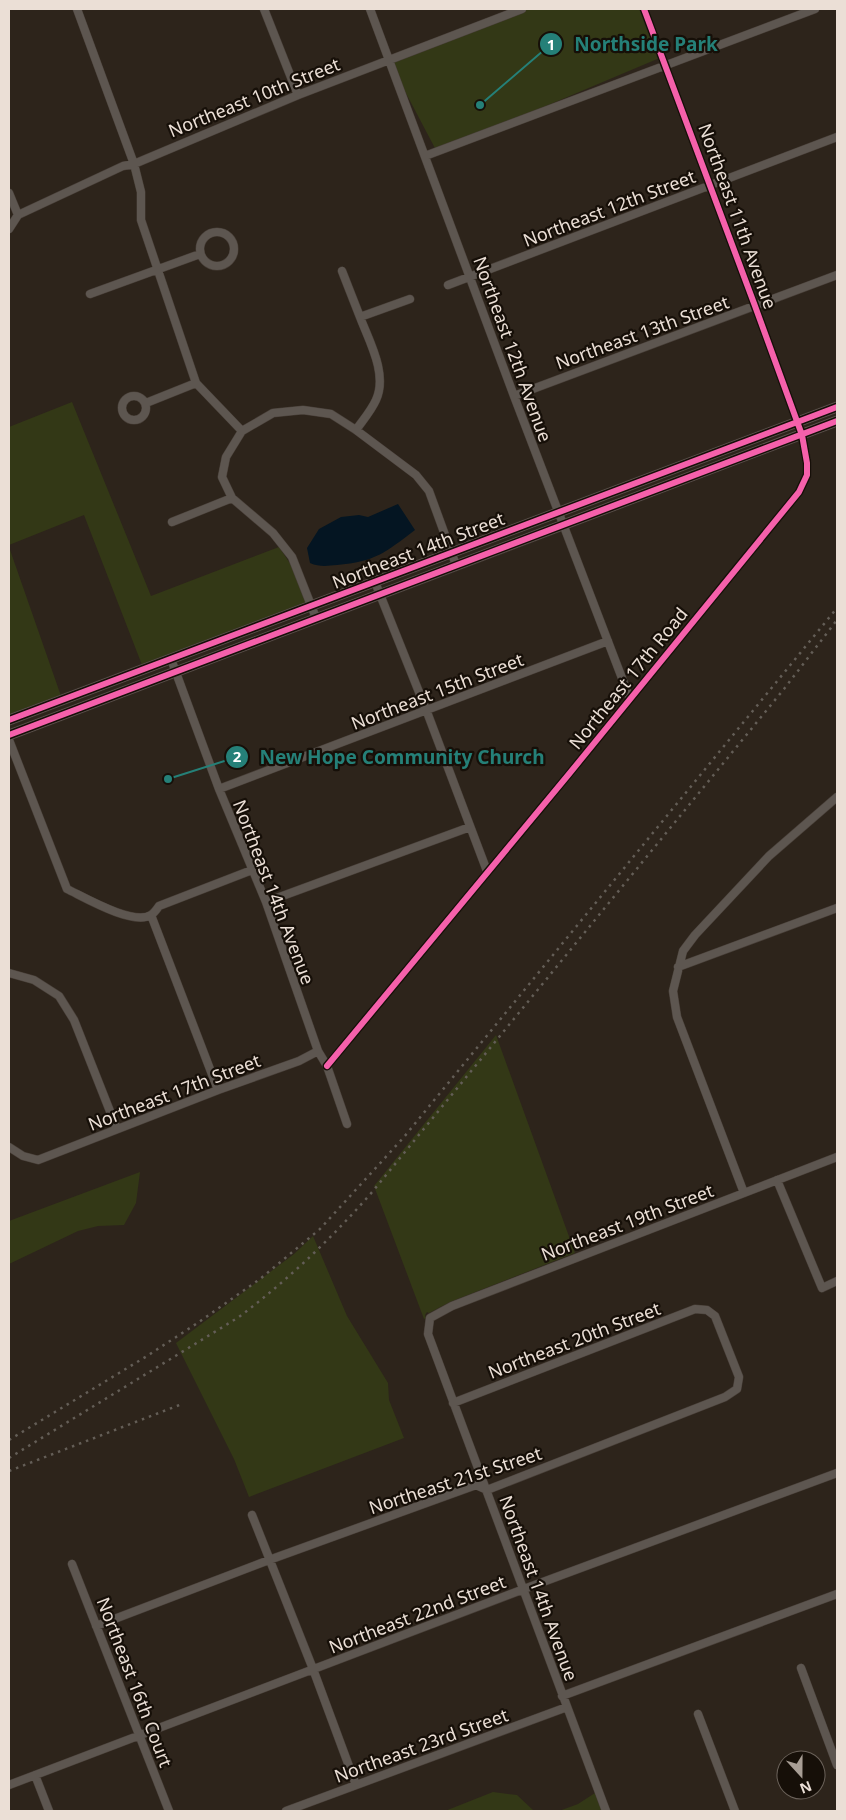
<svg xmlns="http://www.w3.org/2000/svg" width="846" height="1820" font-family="'Noto Sans',sans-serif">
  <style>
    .green { fill: #333816 }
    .water { fill: #041522 }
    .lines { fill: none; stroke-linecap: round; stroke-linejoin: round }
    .minor-casing { stroke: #483f38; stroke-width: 9 }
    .major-casing { stroke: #483f38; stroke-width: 11 }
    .minor { stroke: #5d5650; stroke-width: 8 }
    .major { stroke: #685c58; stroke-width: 10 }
    .rail { stroke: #645e57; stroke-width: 2.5; stroke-dasharray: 2.5 5; stroke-linecap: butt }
    .cycleway-casing { stroke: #160f08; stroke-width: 9 }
    .cycleway { stroke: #f560ab; stroke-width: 6 }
    .labels { text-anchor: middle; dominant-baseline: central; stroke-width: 4.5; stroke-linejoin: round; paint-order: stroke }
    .street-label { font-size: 18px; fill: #ebdfd6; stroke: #160f08 }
    .leader { fill: none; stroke: #258078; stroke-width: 2 }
    .callout-dot { fill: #258078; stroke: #160f08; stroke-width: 2 }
    .mark-label { font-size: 15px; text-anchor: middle; font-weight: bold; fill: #fff }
    .callout-label { font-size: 19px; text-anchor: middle; font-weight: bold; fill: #258078; stroke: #160f08; stroke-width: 4.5; stroke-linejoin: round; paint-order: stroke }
  </style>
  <rect width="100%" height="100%" fill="#2d241b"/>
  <!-- green -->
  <path class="green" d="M522 9H644L662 57 437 152 388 59Z
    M72 402 151 596 279 547 291 565 306 603 142 665 84 515 9 545V427Z
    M9 547 61 696 9 716Z
    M496 1035 575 1253 450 1302 429 1313 427 1312 425 1315 426 1318 424 1319 374 1186Z
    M140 1172 136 1203 124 1225 98 1226 78 1231 9 1264V1221Z
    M313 1236 347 1316 388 1383 389 1400 404 1438 249 1497 234 1459 176 1343 294 1254Z
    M493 1792 517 1795 534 1811H445Z
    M595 1793 602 1811H559L578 1804Z"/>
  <!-- water -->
  <path class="water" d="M398 504 415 530C386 552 375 562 337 565 327 566 319 567 310 563L307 548 319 529 341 517 359 515 368 517Z"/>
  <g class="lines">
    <defs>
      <path id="minor" d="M77 9 134 164 141 192V220L196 383 242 431 226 457 222 477 232 498 273 533 292 557 316 618
        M264 9 298 95
        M370 9 514 396 630 699
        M425 156 815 9
        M9 193 18 215
        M9 229 18 215 123 166 134 164 298 95 522 9
        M200 249a17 17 0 1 1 34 0a17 17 0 1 1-34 0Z
        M342 271 360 317 410 299
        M448 285 837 137
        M90 294 200 254
        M122 408a12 12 0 1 1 24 0a12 12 0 1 1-24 0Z
        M514 396 837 275
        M146 403 196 383
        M356 430C363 420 371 411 376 400 388 374 369 341 360 317
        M242 431 273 413 303 410 331 414 356 430 416 475 429 491 456 565
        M172 522 232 498
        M375 582 427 712 487 871
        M171 659 219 789 266 902 318 1051
        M9 740 67 889C84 897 133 926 151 915 154 913 157 909 159 906L252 870
        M219 789 608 641
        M266 902 470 827
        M151 915 218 1090
        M678 967 837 908
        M9 973 34 980 59 996 74 1020 117 1129
        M327 1066 569 774 799 492 807 475V463L802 435 755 306 644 9
        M9 1147 23 1156 38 1160 218 1090 299 1061 318 1051 327 1066 347 1124
        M777 1180 822 1288 837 1281
        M744 1193 677 1017 673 991 683 951 695 935 769 856 837 797
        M252 1515 313 1669 356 1785
        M72 1564 169 1811
        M96 1626 269 1560 476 1485 487 1490 725 1397 737 1389 739 1377 715 1316 707 1310 695 1309 453 1403
        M801 1668 837 1765
        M562 1696 837 1594
        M698 1714 735 1811
        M35 1775 49 1811
        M9 1785 524 1589 837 1473
        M286 1811 567 1707
        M606 1811 428 1334 430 1318 452 1306 837 1157"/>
      <path id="major" d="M9 720 837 407
        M9 735 837 421"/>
    </defs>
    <!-- minor casing -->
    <use href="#minor" class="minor-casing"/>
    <!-- major casing -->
    <use href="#major" class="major-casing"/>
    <!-- minor -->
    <use href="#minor" class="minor"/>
    <!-- major -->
    <use href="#major" class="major"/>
    <!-- rail -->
    <path class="rail" d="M9 1440 147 1356 196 1324 260 1279 320 1229 404 1137 837 608
      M9 1458 239 1317C289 1279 332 1238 373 1191L784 689 837 620
      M9 1471 182 1404"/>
    <defs>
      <path id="cycleway" d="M9 720 837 407
        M9 735 837 421
        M327 1066 569 774 799 492 807 475V463L802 435 755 306 644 9"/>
    </defs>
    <!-- cycleway casing -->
    <use href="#cycleway" class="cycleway-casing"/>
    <!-- cycleway -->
    <use href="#cycleway" class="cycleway"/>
  </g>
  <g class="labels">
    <!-- street labels -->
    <g class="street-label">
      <text transform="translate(254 97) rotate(-22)">Northeast 10th Street</text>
      <text transform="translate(609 208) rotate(-21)">Northeast 12th Street</text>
      <text transform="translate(738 216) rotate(70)">Northeast 11th Avenue</text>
      <text transform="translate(642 332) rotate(-20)">Northeast 13th Street</text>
      <text transform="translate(513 349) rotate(70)">Northeast 12th Avenue</text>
      <text transform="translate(418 550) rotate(-21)">Northeast 14th Street</text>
      <text transform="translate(628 678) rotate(-51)">Northeast 17th Road</text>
      <text transform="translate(437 691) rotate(-21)">Northeast 15th Street</text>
      <text transform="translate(274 892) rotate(69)">Northeast 14th Avenue</text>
      <text transform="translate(174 1092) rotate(-21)">Northeast 17th Street</text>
      <text transform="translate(627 1222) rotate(-21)">Northeast 19th Street</text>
      <text transform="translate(574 1340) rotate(-21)">Northeast 20th Street</text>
      <text transform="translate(455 1480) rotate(-18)">Northeast 21st Street</text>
      <text transform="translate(539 1588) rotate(70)">Northeast 14th Avenue</text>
      <text transform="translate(417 1614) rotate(-21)">Northeast 22nd Street</text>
      <text transform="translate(135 1682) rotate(69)">Northeast 16th Court</text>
      <text transform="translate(421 1745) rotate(-20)">Northeast 23rd Street</text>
    </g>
  </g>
  <!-- callouts -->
  <path class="leader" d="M480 105L551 44M168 779L237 757"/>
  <g class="callout-dot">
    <circle cx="480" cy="105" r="5"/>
    <circle cx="168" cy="779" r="5"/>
    <circle cx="551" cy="44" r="12"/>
    <circle cx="237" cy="757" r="12"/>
  </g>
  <g class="mark-label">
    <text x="551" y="50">1</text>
    <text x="237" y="762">2</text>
  </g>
  <g class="callout-label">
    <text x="646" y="51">Northside Park</text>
    <text x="402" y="764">New Hope Community Church</text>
  </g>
  <!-- border -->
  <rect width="846" height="1820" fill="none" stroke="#ebdfd6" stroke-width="20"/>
  <!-- north arrow -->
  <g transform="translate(801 1775) rotate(159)"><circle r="24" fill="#160f08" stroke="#6b625a"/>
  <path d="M0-4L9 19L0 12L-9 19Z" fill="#a89e95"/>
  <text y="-8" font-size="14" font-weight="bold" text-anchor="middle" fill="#ebdfd6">N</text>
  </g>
</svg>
